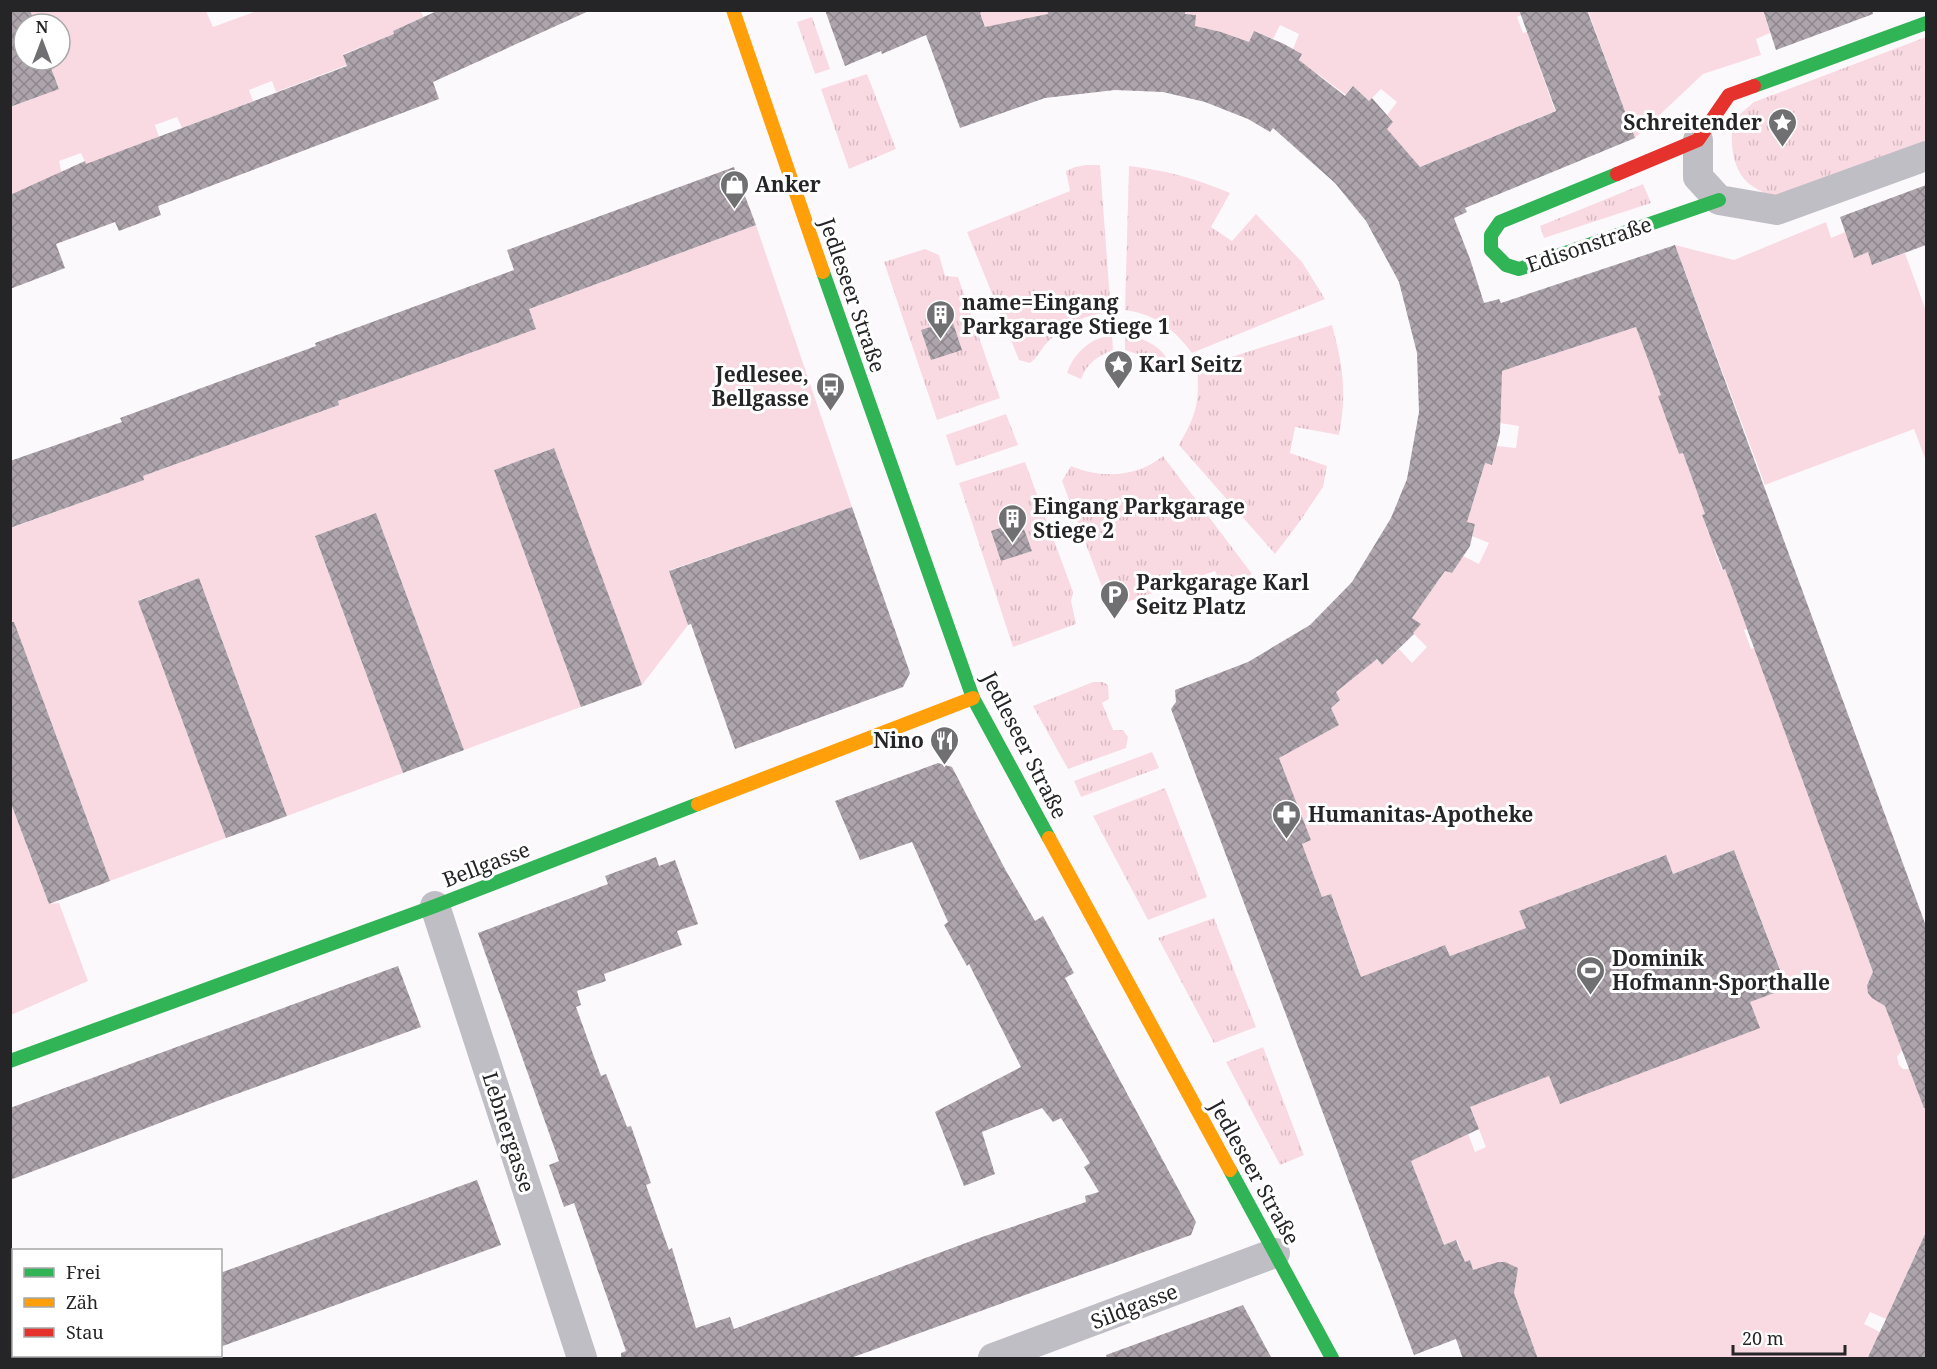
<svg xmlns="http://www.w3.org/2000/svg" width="1937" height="1369" font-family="'Noto Serif',serif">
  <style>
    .grass { fill: url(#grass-tufts) }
    .park { fill: #fadae2; fill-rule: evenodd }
    .building { fill: url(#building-cross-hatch) }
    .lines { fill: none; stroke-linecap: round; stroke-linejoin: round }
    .street { stroke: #c0bec5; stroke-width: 30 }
    .fast { stroke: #30b455; stroke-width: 14 }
    .slow { stroke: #ff9f0a; stroke-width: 14 }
    .jam { stroke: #e5322d; stroke-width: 14 }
    .labels { text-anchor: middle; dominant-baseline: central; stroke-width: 6; stroke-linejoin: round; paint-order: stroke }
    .poi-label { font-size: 21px; font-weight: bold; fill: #252426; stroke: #fff; text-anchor: start }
    .street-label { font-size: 21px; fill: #252426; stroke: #fff }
  </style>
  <defs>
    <pattern id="grass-tufts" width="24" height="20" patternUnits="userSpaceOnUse" patternTransform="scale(1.5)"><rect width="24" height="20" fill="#fadae2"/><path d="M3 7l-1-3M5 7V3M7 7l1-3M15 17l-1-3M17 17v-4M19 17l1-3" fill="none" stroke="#d6bbc2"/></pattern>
    <pattern id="building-cross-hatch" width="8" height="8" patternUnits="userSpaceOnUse" patternTransform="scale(1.5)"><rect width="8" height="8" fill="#aea5ac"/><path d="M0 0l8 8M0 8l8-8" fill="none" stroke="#8d868c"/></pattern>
  </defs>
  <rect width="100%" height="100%" fill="#fcf9fd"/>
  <!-- grass -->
  <path class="grass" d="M812 17 830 69 815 74 797 22Z
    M1926 37V141L1794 191 1769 196C1763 192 1754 188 1748 183 1731 168 1730 140 1733 120L1754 102Z
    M867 74 896 149 849 169 821 89Z
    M1086 165H1100L1111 313C1086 313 1062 326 1045 345 1040 351 1037 358 1030 363L1019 360 967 232 1070 191 1066 171 1075 167Z
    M1129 166C1165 170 1197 179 1230 193L1211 227 1232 241 1256 214 1302 262 1325 299 1192 353C1174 329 1155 314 1125 310Z
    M1643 184 1651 203 1544 238 1540 226Z
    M925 249 939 255 945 276 958 277 1000 398 937 420 884 262Z
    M1332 325C1343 367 1347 391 1339 435L1295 427 1290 453 1327 466 1323 487 1298 524 1275 554 1179 445C1196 415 1200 403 1197 368Z
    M1125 334C1145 339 1160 345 1170 363L1155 370 1143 356 1125 350Z
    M1112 335 1113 350C1098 356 1087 363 1081 379L1067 373C1074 353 1090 338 1112 335Z
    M1006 414 1018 445 956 466 946 435Z
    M1163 456 1252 574 1224 591 1215 571 1110 608 1062 481 1071 466C1101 479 1138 477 1163 456Z
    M1025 462 1073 592 1071 601 1076 624 1013 647 959 483Z
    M1093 682H1103L1108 685 1109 699 1102 703 1113 730H1123L1128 737 1126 748 1068 769 1033 706Z
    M1152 752 1159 768 1081 797 1074 781Z
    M1165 788 1207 897 1148 920 1093 816Z
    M1214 918 1256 1027 1214 1043 1158 938Z
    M1263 1047 1304 1155 1280 1165 1226 1062Z"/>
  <!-- park -->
  <path class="park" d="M420 10 424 17 393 31 397 47 371 57 366 45 343 54 347 65 276 92 272 81 249 90 253 101 182 128 177 117 155 125 159 137 86 164 81 153 59 161 62 174 11 217V107L59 88 48 60H60V24H35L30 11H206L213 27 257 11Z
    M1186 10 1529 11 1517 17 1523 33 1527 32 1555 111 1420 167 1386 129 1393 122 1387 115 1397 102 1381 89 1369 101 1353 86 1346 95 1318 74 1298 64 1302 54 1293 49 1299 34 1280 25 1273 39 1254 31 1249 42 1195 26 1196 15 1186 14Z
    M979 11H1047L1048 14 990 39Z
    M1588 11H1763L1770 33 1756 39 1761 55 1703 74 1635 138Z
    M1826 222 1831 238 1845 232 1868 252 1873 265 1905 253 1926 311V461L1914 429 1765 485 1675 245 1734 260Z
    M756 225 852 507 670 570 688 625 642 685 553 448 494 470 581 707 464 750 376 513 315 536 403 773 287 816 199 578 139 600 226 838 110 881 22 645 11 648V528L143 480V476L339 405 338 401 536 329 529 309Z
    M1631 313 1661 395 1679 454 1683 453 1705 514 1702 515 1709 535 1727 544 1714 549 1722 570 1725 569 1747 629 1744 630 1751 649 1763 645 1840 881 1874 975 1867 983 1868 993 1877 1001H1884L1902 1050 1897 1057 1899 1065 1903 1069H1912L1926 1075V1232L1886 1319 1870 1312 1864 1324 1880 1332 1867 1358H1538L1512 1289 1517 1276 1515 1268C1495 1256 1491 1264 1476 1279L1470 1261 1465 1262 1457 1240 1444 1245 1411 1161 1358 968 1331 894 1322 897 1302 844 1310 840 1278 755 1339 725 1331 708 1340 700 1336 692 1376 659 1382 665 1399 649 1412 663 1427 647 1413 633 1420 624 1412 618 1445 571 1452 573 1463 556 1479 564 1489 543 1472 536 1475 525 1467 522 1485 463 1492 465 1497 446 1516 448 1519 426 1500 423 1492 358 1515 367 1614 334ZM1734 850 1787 987 1750 1002 1560 1104 1549 1076 1470 1107 1486 1147 1475 1152 1402 961 1445 945 1450 956 1526 928 1519 911 1665 855 1673 874Z
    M10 801 49 904 59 903 88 981 11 1015Z"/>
  <!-- building -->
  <path class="building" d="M10 10H30L35 24H24V60H48L59 89 10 107Z
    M439 10H591L433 82 439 99 158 206 161 215 119 231 115 222 56 244 65 268 10 289V195L85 161 86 164 347 66 343 55 394 34 393 31Z
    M825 10H984L980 13 985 27 1048 14 1047 10H1186L1185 14 1196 15 1195 26 1221 32 1249 42 1254 31 1284 44 1302 54 1299 60 1345 96 1353 86 1369 101 1372 98 1393 122 1387 129 1420 167 1556 111 1519 10H1587L1635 138 1465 208 1467 212 1454 218 1470 259 1484 303 1499 299 1501 303 1675 245 1926 926V1108H1924L1885 1006 1872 998 1868 993 1867 985 1873 972 1725 569 1723 570 1702 515 1705 514 1683 453 1679 454 1658 396 1661 395 1636 327 1502 371 1500 433 1492 465 1485 463 1467 522 1475 524 1470 546 1452 573 1445 571 1412 618 1421 624 1413 633 1414 634 1382 665 1377 659 1336 692 1340 700 1331 708 1339 725 1279 758 1311 840 1302 844 1322 897 1331 894 1361 977 1445 945 1450 956 1526 928 1519 911 1666 855 1673 874 1734 850 1787 988 1750 1002 1760 1028 1560 1104 1549 1076 1470 1107 1479 1129 1411 1161 1444 1245 1456 1240 1465 1262 1470 1260 1473 1270 1498 1262H1505L1518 1268 1514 1293 1538 1359H1463L1456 1339 1414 1355 1171 709 1176 702 1175 690 1248 662 1310 625 1352 582 1391 518 1407 479 1419 412 1417 353 1399 282 1366 221 1335 183 1273 128 1270 132 1248 119 1205 102 1163 92 1115 90 1045 98 960 128 926 35 882 54 881 51 845 66Z
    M1763 10H1872L1873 14 1776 50Z
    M734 167 756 225 529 309 536 329 338 401 339 405 143 476 144 480 10 528V461L122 422 120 418 316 346 315 343 514 270 507 250Z
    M1926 185V245L1872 265 1868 252 1854 258 1840 217Z
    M952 320 962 350 931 360 921 330Z
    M554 448 642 685 581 707 494 470Z
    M852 507 910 673 903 687 735 749 691 624 688 625 669 571Z
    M376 513 464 750 403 773 315 536Z
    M1021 521 1032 551 1001 561 991 531Z
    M199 578 287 816 226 838 138 601Z
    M10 622H14L110 881 49 904 10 801Z
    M938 763 952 767 1005 869 1035 921 1043 916 1074 973 1065 978 1196 1222 1191 1235 848 1359H621V1353L626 1351 574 1203 564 1207 549 1165 559 1161 478 933 608 884 605 876 656 857 659 866 675 860 698 924 677 931 682 945 604 974 606 981 577 991 581 1005 576 1007 601 1076 606 1074 627 1127 631 1126 651 1183 646 1185 669 1250 672 1248 696 1328 730 1317 734 1329 982 1237 1086 1202 1085 1196 1099 1192 1084 1167 1090 1163 1061 1118 1053 1122 1042 1108 982 1132 995 1174 964 1186 935 1112 1021 1067 969 964 967 966 944 925 948 922 912 842 860 860 835 801Z
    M398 966 421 1027 220 1100 10 1180V1108Z
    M477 1180 501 1245 220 1347V1273Z
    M1926 1232V1359H1867L1886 1319Z
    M1243 1305 1272 1359H1107L1106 1355Z"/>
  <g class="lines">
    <!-- street -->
    <path class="street" d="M1698 140V177L1719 200 1777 210 1926 156
      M435 906 582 1358
      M993 1358 1275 1253"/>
    <!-- fast -->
    <path class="fast" d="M1754 86 1926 23
      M1617 174 1500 222 1491 235V250L1506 265 1519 269 1719 200
      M823 272 973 698 1049 838
      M10 1061 435 906 698 804
      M1230 1170 1332 1358"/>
    <!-- slow -->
    <path class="slow" d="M733 10 823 272
      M698 804 973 698
      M1049 838 1230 1170"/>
    <!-- jam -->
    <path class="jam" d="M1617 174 1698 140 1729 95 1754 86"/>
  </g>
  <!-- icons -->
  <defs>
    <symbol id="sight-pin" viewBox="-11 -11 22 30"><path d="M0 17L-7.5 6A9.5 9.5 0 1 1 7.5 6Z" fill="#706f71" stroke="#fff"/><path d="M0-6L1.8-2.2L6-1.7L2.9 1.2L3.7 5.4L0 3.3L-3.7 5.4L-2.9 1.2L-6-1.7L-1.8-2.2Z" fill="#fff"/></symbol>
    <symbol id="shop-pin" viewBox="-11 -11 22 30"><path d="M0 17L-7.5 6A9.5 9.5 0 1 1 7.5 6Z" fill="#706f71" stroke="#fff"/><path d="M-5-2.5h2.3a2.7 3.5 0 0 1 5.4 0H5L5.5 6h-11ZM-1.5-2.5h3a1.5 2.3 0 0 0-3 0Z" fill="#fff"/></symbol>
    <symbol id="building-pin" viewBox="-11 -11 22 30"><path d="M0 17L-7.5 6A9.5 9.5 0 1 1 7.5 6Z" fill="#706f71" stroke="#fff"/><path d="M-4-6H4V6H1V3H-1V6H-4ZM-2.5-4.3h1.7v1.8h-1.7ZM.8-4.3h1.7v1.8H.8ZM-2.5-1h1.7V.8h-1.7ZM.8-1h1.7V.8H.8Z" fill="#fff"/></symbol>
    <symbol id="bus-pin" viewBox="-11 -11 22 30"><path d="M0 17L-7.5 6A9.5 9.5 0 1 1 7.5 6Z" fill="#706f71" stroke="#fff"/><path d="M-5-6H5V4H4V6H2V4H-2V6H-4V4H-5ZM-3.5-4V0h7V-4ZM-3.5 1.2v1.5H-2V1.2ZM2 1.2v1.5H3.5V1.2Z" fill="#fff"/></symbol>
    <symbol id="parking-pin" viewBox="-11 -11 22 30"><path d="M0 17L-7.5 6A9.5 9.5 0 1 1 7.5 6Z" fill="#706f71" stroke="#fff"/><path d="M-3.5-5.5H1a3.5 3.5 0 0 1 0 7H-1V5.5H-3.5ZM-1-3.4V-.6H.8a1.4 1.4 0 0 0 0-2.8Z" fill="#fff"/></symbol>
    <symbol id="restaurant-pin" viewBox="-11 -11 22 30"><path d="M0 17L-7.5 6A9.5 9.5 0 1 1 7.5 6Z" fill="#706f71" stroke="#fff"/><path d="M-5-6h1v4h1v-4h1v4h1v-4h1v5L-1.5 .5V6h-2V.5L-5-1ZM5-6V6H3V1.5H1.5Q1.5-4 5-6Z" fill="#fff"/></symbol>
    <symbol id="pharmacy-pin" viewBox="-11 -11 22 30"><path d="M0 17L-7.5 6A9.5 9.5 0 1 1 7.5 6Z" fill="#706f71" stroke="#fff"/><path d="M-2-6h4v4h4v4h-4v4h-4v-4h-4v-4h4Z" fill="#fff"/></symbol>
    <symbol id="stadium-pin" viewBox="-11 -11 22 30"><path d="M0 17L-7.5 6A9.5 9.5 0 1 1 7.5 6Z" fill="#706f71" stroke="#fff"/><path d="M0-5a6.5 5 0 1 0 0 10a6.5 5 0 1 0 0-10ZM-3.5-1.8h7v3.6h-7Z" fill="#fff"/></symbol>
  </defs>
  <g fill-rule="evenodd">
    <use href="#sight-pin" x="1766" y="106" width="33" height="45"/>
    <use href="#shop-pin" x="718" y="168" width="33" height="45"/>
    <use href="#building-pin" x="924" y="298" width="33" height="45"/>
    <use href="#sight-pin" x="1102" y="348" width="33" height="45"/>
    <use href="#bus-pin" x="814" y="370" width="33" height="45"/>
    <use href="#building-pin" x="996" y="502" width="33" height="45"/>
    <use href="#parking-pin" x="1098" y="578" width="33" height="45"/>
    <use href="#restaurant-pin" x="928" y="724" width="33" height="45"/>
    <use href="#pharmacy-pin" x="1270" y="798" width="33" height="45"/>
    <use href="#stadium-pin" x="1574" y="954" width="33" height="45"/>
  </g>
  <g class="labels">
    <!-- poi labels -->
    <g class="poi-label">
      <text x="1762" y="122" text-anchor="end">Schreitender</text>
      <text x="755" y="184">Anker</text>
      <text x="962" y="302">name=Eingang<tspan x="962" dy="24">Parkgarage Stiege 1</tspan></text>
      <text x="1139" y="364">Karl Seitz</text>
      <text x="809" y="374" text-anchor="end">Jedlesee,<tspan x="809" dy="24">Bellgasse</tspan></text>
      <text x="1033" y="506">Eingang Parkgarage<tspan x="1033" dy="24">Stiege 2</tspan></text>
      <text x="1136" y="582">Parkgarage Karl<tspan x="1136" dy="24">Seitz Platz</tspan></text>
      <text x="924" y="740" text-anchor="end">Nino</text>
      <text x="1308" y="814">Humanitas-Apotheke</text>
      <text x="1612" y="958">Dominik<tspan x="1612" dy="24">Hofmann-Sporthalle</tspan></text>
    </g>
    <!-- street labels -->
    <g class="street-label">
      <text transform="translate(1589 244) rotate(-19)">Edisonstraße</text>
      <text transform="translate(853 295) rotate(71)">Jedleseer Straße</text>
      <text transform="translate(1025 745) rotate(63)">Jedleseer Straße</text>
      <text transform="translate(486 864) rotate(-21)">Bellgasse</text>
      <text transform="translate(509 1132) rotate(72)">Lebnergasse</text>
      <text transform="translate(1255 1172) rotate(61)">Jedleseer Straße</text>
      <text transform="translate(1134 1306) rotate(-21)">Sildgasse</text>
    </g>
  </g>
  <!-- border -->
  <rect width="1937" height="1369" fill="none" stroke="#252426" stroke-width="24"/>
  <!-- legend -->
  <rect x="12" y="1249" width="210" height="108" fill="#ffffff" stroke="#a8a7a8" stroke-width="1.5"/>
  <rect x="24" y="1268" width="30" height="9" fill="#30b455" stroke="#a8a7a8" stroke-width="1.5"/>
  <text x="66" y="1279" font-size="18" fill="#252426">Frei</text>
  <rect x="24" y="1298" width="30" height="9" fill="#ff9f0a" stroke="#a8a7a8" stroke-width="1.5"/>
  <text x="66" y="1309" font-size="18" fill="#252426">Zäh</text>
  <rect x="24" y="1328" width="30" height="9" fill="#e5322d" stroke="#a8a7a8" stroke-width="1.5"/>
  <text x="66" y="1339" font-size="18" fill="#252426">Stau</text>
  <!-- north arrow -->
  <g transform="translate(42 42)"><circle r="28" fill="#ffffff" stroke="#a8a7a8" stroke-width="1.5"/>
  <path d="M0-4.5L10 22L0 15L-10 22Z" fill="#706f71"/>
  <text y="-9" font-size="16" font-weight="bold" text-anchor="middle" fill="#252426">N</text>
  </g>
  <!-- scale -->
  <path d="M1733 1345v9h112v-9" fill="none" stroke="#252426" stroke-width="3"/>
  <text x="1742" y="1345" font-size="18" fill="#252426" stroke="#ffffff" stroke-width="4.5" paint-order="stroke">20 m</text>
</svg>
